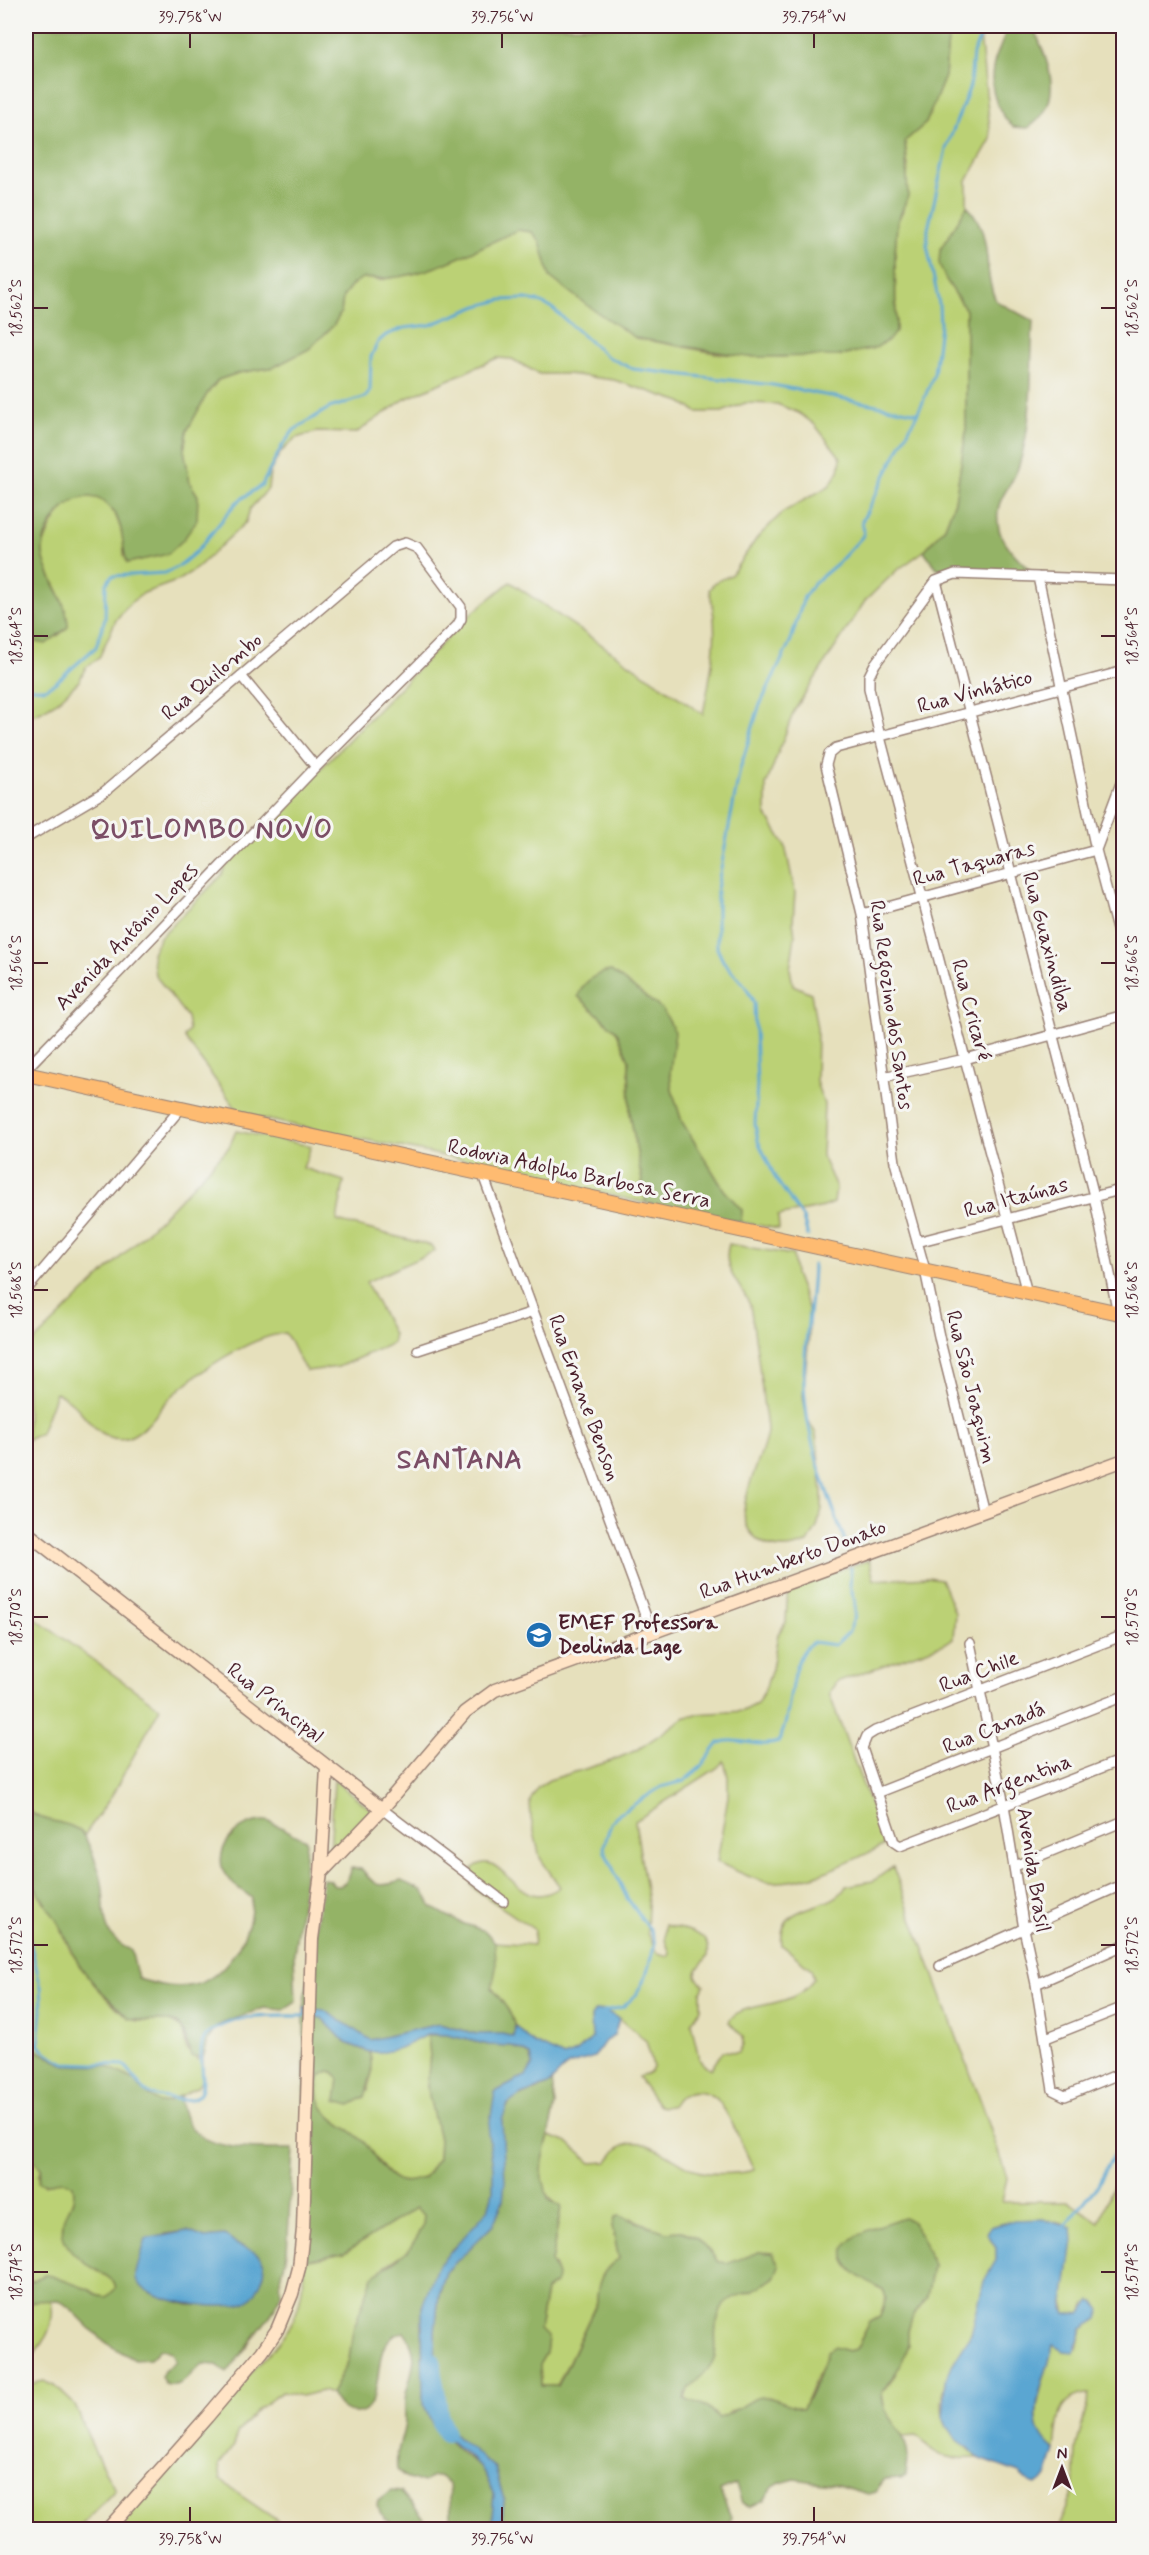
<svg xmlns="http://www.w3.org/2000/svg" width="1149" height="2555" font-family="Mynerve,sans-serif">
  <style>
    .green { fill: #bbd175; stroke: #827850; stroke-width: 1.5 }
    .forest { fill: #94b366; stroke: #6f6948; stroke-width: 1.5; fill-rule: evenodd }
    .water { fill: #5aa6d2; stroke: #52627e; stroke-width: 1.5 }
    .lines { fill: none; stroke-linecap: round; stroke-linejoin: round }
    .stream { stroke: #5aa6d2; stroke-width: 3 }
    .river { stroke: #5aa6d2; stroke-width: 18 }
    .minor-casing { stroke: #988074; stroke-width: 12 }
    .secondary-casing { stroke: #988074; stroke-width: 15 }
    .primary-casing { stroke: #988074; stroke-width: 16 }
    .minor { stroke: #fff; stroke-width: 9 }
    .secondary { stroke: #ffe4c6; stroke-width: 12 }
    .primary { stroke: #febb71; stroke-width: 14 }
    .ticks { fill: none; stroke: #4a1f2b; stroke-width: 2 }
    .labels { text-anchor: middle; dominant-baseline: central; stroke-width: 6; stroke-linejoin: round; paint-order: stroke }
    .street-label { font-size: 21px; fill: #4a1f2b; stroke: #f6f6f2 }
    .poi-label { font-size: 21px; font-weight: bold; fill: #4a1f2b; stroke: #f6f6f2; text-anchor: start }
    .district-label { font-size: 27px; font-weight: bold; letter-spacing: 1.5px; fill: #7b4e66; stroke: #f6f6f2 }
    .neatline { fill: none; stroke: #4a1f2b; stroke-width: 2 }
    .ticks-label { font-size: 15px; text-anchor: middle; fill: #4a1f2b }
  </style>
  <rect width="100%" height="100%" fill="#f6f6f2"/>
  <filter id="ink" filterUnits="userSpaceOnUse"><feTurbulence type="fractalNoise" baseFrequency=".0167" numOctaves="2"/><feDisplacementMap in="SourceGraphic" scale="12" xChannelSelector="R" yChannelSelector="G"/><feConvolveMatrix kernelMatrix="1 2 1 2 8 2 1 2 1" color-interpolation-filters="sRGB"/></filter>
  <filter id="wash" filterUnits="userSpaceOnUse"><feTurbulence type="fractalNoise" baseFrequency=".008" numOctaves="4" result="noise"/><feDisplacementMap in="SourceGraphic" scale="24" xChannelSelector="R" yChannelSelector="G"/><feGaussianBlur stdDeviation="1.35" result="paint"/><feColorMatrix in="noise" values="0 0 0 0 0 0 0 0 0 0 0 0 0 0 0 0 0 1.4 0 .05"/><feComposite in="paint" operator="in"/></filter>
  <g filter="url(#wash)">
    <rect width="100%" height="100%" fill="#e6e0bc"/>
    <!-- green -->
    <path class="green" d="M949 26H979L991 139 967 181V206L957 225 945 278 966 310V432L955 501 945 527 924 551 896 571 865 601 794 711 766 785V814L785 845 795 892 793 922 795 936 790 969 793 985 811 993 817 1029 816 1082 824 1104 822 1156 836 1187 834 1203C817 1211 797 1211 778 1216L779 1229 741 1222 742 1210 724 1190 682 1122 672 1090 670 1072 674 1031 663 1010 611 971 578 996 617 1032 629 1060 630 1113 646 1203 557 1184 498 1167 240 1114 184 1037 189 1031 187 1017 155 975 152 953 160 937 222 875 225 867 472 613 510 582 703 714C711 672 721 632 709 590L715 582 731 575 757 538 783 512 829 486 839 471 841 458 815 425 799 413 777 404 745 403 722 412H697L681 402 614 380 568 374H539L512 359 497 358 405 399 356 433 317 432 296 438 281 452 270 472 268 489 250 509 246 522 197 568 177 581 144 593 130 603 116 620 99 658 86 667 79 681 57 702 38 713 26 716V640C45 644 54 641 68 627 66 618 65 609 62 600 56 585 45 570 43 553 42 544 47 536 51 527 83 468 125 501 124 556L198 496 190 483 184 450 187 431 207 394 218 380 238 373 274 367 309 349 341 313 343 297 352 285 362 278 381 280 442 264 518 230 532 232 540 241 551 277 588 306 636 338 721 354 782 357 875 348 896 331 895 253 897 223 903 210 908 167 905 141 926 123 945 76Z
      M236 1131 311 1146 303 1168 344 1181 337 1221 432 1246 435 1251 366 1282 393 1334V1343L338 1367 307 1371C296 1359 294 1346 285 1333 250 1337 195 1373 170 1398 159 1409 150 1426 135 1434 127 1439 118 1440 109 1437 89 1429 79 1401 56 1393L41 1433 27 1440 26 1349 170 1209 229 1147Z
      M729 1244 793 1255 795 1274 808 1308 809 1335 803 1396 807 1418 816 1434 822 1493V1509L817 1527 808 1543C790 1549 776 1551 760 1541 722 1517 764 1464 767 1431 767 1421 764 1410 763 1400 760 1368 755 1336 750 1305 740 1282 721 1271 729 1244Z
      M869 1560 874 1580 927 1577 941 1579 955 1613 953 1638 946 1643 836 1682 829 1693 885 1845C850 1861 810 1884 770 1882 756 1882 731 1868 717 1862L728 1796V1777L724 1761 717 1768 635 1821 648 1903 647 1933 657 1953 668 1956 670 1953 665 1940V1925C684 1930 712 1931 708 1956 699 1968 688 1973 704 1985L701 1992V2008L691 2023 699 2059 705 2066 711 2069 723 2051 739 2052 743 2044V2037L729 2022C738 1999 794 2013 814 1978L811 1969 782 1945C776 1898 833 1914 846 1886L873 1881 893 1867 983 2107 1007 2178 1002 2202H1069L1099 2222 1115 2181 1123 2178V2529H1058L1074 2491 1076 2448 1090 2394C1056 2395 1058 2423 1055 2450 1018 2426 1048 2377 1053 2344L1077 2349 1082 2329 1093 2322 1086 2304 1082 2313 1066 2315C1063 2309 1063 2238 1063 2224 1036 2217 1017 2220 991 2227L987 2234 996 2248V2260C988 2284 981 2311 971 2334 959 2359 937 2385 943 2416 947 2435 966 2444 978 2458 942 2460 943 2457 916 2436L903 2437 885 2412 882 2392 895 2375 908 2345V2331L912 2317 927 2297 933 2265 922 2237 911 2221 904 2217 855 2238 877 2288 884 2291 886 2298 880 2317 870 2322 856 2349 848 2351 834 2347C820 2366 812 2387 803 2408L790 2406 769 2397 731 2411 724 2418H718L714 2413 685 2401 687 2390 715 2357C715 2340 712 2308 730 2298 737 2295 746 2293 753 2291L759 2252 729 2264 719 2262 696 2237 683 2231 666 2232 653 2228 631 2218 612 2226 619 2259C603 2268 597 2285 597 2302L557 2386H541L540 2363 546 2353 548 2337 539 2330 546 2290 556 2283 555 2267 551 2262 561 2207C531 2189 542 2164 549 2136L569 2143 591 2163 607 2162C611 2158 615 2151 619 2148 642 2129 678 2165 697 2171 710 2175 741 2174 754 2170 745 2151 732 2119 720 2103 706 2087 684 2087 673 2105L665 2107 659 2106 638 2078 650 2072 653 2067 646 2041 619 2018 591 2017 592 2038 578 2051 564 2057 534 2043 515 2026 509 2011 492 1988 495 1942 533 1945 535 1930 476 1890 471 1884 473 1868C504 1843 515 1919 560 1887L540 1858 531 1819 530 1801 538 1787 549 1780 611 1761 637 1750 684 1718 696 1714 743 1711 757 1704 764 1692 772 1669 778 1634 786 1622 788 1587Z
      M26 1612 160 1708 111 1797 84 1836C66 1823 41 1824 26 1808Z
      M334 1780 374 1812 330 1856Z
      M26 1863 39 1895 57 1920 71 1952 95 1985 117 2008 136 2021H170L182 2028 187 2050 198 2060 203 2058 202 2082 196 2088 168 2102 159 2103 140 2089 135 2080 106 2067 65 2065 36 2050 26 2048Z
      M428 2035 430 2056 427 2087 439 2139 438 2158 424 2178C415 2180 406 2184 397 2180 385 2174 380 2162 371 2153 358 2138 328 2119 321 2104 317 2095 318 2085 319 2076L329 2071 334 2072 339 2079 336 2101 368 2090 372 2072 370 2052C393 2052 408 2043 428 2035Z
      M35 2162 41 2168 38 2175 45 2185C56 2181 63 2178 73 2185L81 2260 108 2277 114 2282 116 2289 107 2297 99 2296 90 2290 45 2275 26 2283V2165Z
      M416 2208 424 2215 423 2227 418 2238 408 2251 385 2266 351 2346 349 2360 331 2394 322 2391 301 2396 282 2392 258 2409 238 2432 232 2448 219 2465 221 2479 234 2491 290 2529 110 2530 212 2414C224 2409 226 2401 234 2391 252 2369 277 2350 291 2324 302 2306 303 2281 305 2260 349 2259 378 2225 416 2208Z
      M50 2298C58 2321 44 2347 26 2361V2305L34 2301Z
      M44 2381 55 2386 75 2405 94 2450 115 2490 78 2529H26V2385Z"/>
    <!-- forest -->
    <path class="forest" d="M26 26H949L945 76 926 123 905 141 908 196 897 223 895 253 896 331 889 340 875 348 838 356 747 357 636 338 588 306 550 277 540 241 532 232 518 230C468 252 419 284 362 278L352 285 343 297 341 313 333 326 309 349 274 367 238 373 218 380 207 394 187 431 184 450 190 483 198 496 197 520 184 539 168 554 127 563C121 545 125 527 113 511 85 472 39 524 43 554 47 580 68 600 68 627L46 644 26 640Z
      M1006 26H1033C1047 61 1068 101 1028 128L1013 127C994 109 987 82 996 57 1000 46 1006 37 1006 26Z
      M967 206C995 235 981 269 996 301L1033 321C1030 368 1034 419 1019 465 1012 489 992 498 999 529 1003 547 1021 559 1032 573L950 571 937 568 924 551 945 527 955 501 966 432V310L945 278 939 263 940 250Z
      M611 971 663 1010 675 1032 670 1072 672 1090 682 1122 724 1190 742 1210 741 1222 646 1203 630 1113 629 1060 617 1032 578 996C584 981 595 973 611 971Z
      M26 1808C41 1825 69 1818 84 1835 86 1838 88 1844 90 1848 95 1859 100 1871 102 1883 107 1912 97 1936 131 1950L138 1979C153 1983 172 1989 189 1986 218 1982 239 1952 248 1926 251 1917 251 1907 252 1898 242 1890 228 1883 223 1870 214 1846 241 1820 265 1821 274 1821 295 1836 306 1840L303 1890 294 1954 296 2002 284 2010 264 2008 218 2025 208 2039 203 2058 191 2057 185 2035 177 2023C161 2018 145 2024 129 2018L95 1985 79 1965 61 1927 35 1888 26 1863Z
      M351 1868 361 1869C376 1887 378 1888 401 1881 416 1887 427 1890 431 1907L459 1922 485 1931 495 1942 496 1968 492 1988C503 2004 518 2017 514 2037L502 2034H477L439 2024 371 2040 304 2008 323 1879 330 1880 334 1886H340L346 1882Z
      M304 2015 322 2018 346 2043 370 2052 372 2072 365 2097 350 2105 336 2101 339 2079 334 2072 329 2071 319 2076C318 2086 317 2096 321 2104 330 2122 350 2128 363 2141 374 2153 381 2172 397 2180 406 2184 415 2180 424 2178L438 2158 439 2139 427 2087 430 2056 428 2035H447L489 2045 512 2046 530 2055 533 2065 526 2076 495 2092 493 2192 488 2210 475 2228 451 2250 422 2307 423 2404 434 2427 464 2455 480 2466 486 2478 494 2493 491 2529H452L449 2484 441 2476H433L423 2483 405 2477 397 2470C395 2453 401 2444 404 2428 406 2419 404 2409 405 2400 409 2372 423 2358 404 2332 396 2333 389 2338 385 2345 375 2360 383 2413 355 2413 342 2413 337 2404 331 2394L349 2360 353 2330 373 2276 408 2251 423 2227 424 2215 416 2208 344 2253 305 2260Z
      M26 2048 36 2050 65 2065 106 2066 135 2080 141 2089 159 2103 168 2102 180 2095C182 2155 249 2149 293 2149L287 2252 280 2284 281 2294 272 2313 227 2373 217 2365 202 2364C189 2374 183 2390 165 2384L161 2377 164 2371 176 2361C173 2352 169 2350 160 2349L150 2359 135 2360 104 2342 71 2309 59 2300 34 2301 26 2305V2283L45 2275 52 2276 90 2290 99 2296 107 2297 116 2288 114 2282 108 2277C86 2264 51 2246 66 2215 71 2205 76 2197 73 2185 60 2176 51 2187 38 2182L41 2168 35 2162 26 2165ZM187 2231 205 2238 225 2236 239 2246 245 2247 241 2304 189 2305 162 2297 151 2293 136 2273 138 2268 165 2234Z
      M552 2082 555 2105 541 2170 548 2199 561 2207 551 2262 557 2275 556 2283 546 2290 539 2330 548 2337 546 2353 540 2363 541 2386H558L597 2302C597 2283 602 2269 619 2259L612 2226 615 2217 620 2216 666 2232 682 2231 696 2237 719 2262 729 2263 759 2252 773 2253 779 2265 775 2277C767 2282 759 2288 751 2291 726 2301 722 2298 716 2327 714 2338 718 2350 714 2359 705 2379 690 2381 684 2399L707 2408 718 2418C730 2417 746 2399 761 2397 775 2396 789 2406 803 2408L817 2380 827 2351 834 2347 848 2351 856 2349 870 2322 880 2317 886 2298 884 2291C870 2284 829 2263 849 2242 859 2231 890 2222 904 2217L911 2221 922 2237 933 2265 927 2297 912 2317 908 2331V2345L901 2365 882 2392C882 2428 916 2428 906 2474L900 2478 885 2479 875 2492 868 2494 838 2485 795 2479 780 2483 773 2487 764 2500 750 2507 742 2503 736 2484 720 2491 731 2517 727 2529H715L713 2526H709L707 2530 505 2529 502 2518 504 2500 495 2468 457 2437 444 2423 437 2408 435 2380V2332L439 2294 446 2272 493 2225 503 2201 502 2120C510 2087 531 2099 552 2082Z
      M391 2491 401 2492 421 2515 430 2529C409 2530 386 2529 377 2506L378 2501Z"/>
    <!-- water -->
    <path class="water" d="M304 2008 324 2010 371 2040 439 2024 477 2034H502L514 2037 515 2026 534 2043 564 2057 578 2051 592 2038 591 2017 595 2011 605 2010 619 2019 614 2036 605 2041 594 2057 568 2065 548 2085 521 2095 508 2104 502 2120 505 2181 503 2201 493 2225 446 2272 439 2294 435 2332 437 2408 444 2423 457 2437 495 2468 504 2500 502 2518 505 2529H491L494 2493 480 2466 434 2427 423 2404 422 2307 437 2267 488 2210 493 2192V2167L488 2134 495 2092 526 2076 533 2065 531 2055 512 2046 489 2045 447 2035 429 2034 400 2048 385 2052H370L346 2043 322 2018 304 2015Z
      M1043 2219 1072 2228 1073 2241 1063 2309 1066 2314 1082 2313 1091 2300 1095 2301 1101 2309 1098 2319 1082 2329 1074 2352 1063 2351 1053 2345C1047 2380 1018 2423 1055 2450L1047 2476 1043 2481 1036 2485 1030 2483 1019 2473 978 2458 969 2448 956 2439 947 2427 943 2417 946 2381 952 2365 971 2334 984 2281 996 2260V2248L987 2234 991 2227 1014 2220Z
      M187 2231 205 2238 225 2236C229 2238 232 2242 236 2244 244 2249 253 2248 260 2257 267 2265 265 2273 261 2282 258 2289 254 2297 248 2301 230 2313 144 2303 136 2279 134 2272 144 2248 146 2239Z"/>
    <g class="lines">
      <!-- stream -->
      <path class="stream" d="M26 687 44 689 55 683 96 647 105 618 106 584 112 576 165 573 179 566 197 551 237 502 262 485 282 446 294 430 329 408 366 397 370 390 371 357 378 342 386 335 404 328 430 325 478 306 501 300 526 299 537 301 552 308 606 356 633 369 773 385 918 413
        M808 1236 803 1218 776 1179 758 1141 755 1124 757 1084 754 1003 746 987 723 961 717 948V889L740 769 759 707 791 640 804 597 813 584 838 563 862 537 864 532 862 521 922 404 934 374 940 325 939 304 927 245 928 229 946 149 970 86 973 53 980 38 990 26
        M813 1265C812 1306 803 1345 804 1385 806 1440 826 1490 845 1541
        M26 1926 41 1987 42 2010 39 2044
        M604 2011 623 2007 636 1995 646 1976 655 1943 650 1930 627 1898 605 1852 604 1846 611 1823 616 1816 661 1787 684 1781 701 1767 719 1743C737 1736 761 1749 778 1742 795 1714 785 1659 813 1642L835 1645 849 1632 855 1615V1602L850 1585 851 1568
        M26 2042H35L49 2054 65 2063 124 2065C134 2073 137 2086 148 2093 155 2097 166 2098 175 2099 226 2107 187 2050 208 2034 236 2013 273 2016 306 2016
        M1064 2227 1097 2186 1113 2156 1124 2149"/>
      <!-- river -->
      <path class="river" d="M432 2361C431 2370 433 2376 435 2385 439 2401 436 2418 446 2433"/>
    </g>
  </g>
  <g filter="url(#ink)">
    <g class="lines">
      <defs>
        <path id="minor" d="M1038 577 1096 850 1124 956
          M936 581 1094 1196 1118 1313
          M242 677 316 767
          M26 838 104 792 393 547 405 543 417 548 461 607V619L457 626 316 767 26 1069
          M862 914 1096 850 1124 775
          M883 1077 965 1059 1124 1015
          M483 1175 652 1633
          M917 1242 1124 1189
          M26 1290 181 1108
          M1027 1293 880 737 869 688V676L875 664 936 581 955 574 1124 580
          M418 1350 533 1312
          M983 1512 940 1341 925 1270 895 1162 862 914 826 765 829 754 836 748 1124 671
          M1124 1635 875 1731 867 1736 862 1748 894 1842 900 1846 1124 1759
          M970 1643 1004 1805 1024 1929 1036 1984 1053 2090 1065 2096 1124 2072
          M877 1793 1124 1696
          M382 1809 503 1901
          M1015 1866 1124 1821
          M940 1966 1124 1884
          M1036 1984 1124 1945
          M1046 2038 1124 2007"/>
        <path id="secondary" d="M26 1532 382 1809
          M321 1873 382 1809 465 1712 495 1690 1124 1460
          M107 2530 207 2417 262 2352 277 2330 292 2294 299 2268 303 2229 312 1939 321 1873 327 1768"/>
        <path id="primary" d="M26 1074 1124 1314"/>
      </defs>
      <!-- minor casing -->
      <use href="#minor" class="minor-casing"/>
      <!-- secondary casing -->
      <use href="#secondary" class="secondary-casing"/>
      <!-- primary casing -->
      <use href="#primary" class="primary-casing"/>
      <!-- minor -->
      <use href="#minor" class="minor"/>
      <!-- secondary -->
      <use href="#secondary" class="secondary"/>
      <!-- primary -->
      <use href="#primary" class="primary"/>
    </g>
  </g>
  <!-- ticks -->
  <path class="ticks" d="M190 33V48M502 33V48M814 33V48M33 308H48M1101 308H1116M33 636H48M1101 636H1116M33 963H48M1101 963H1116M33 1290H48M1101 1290H1116M33 1617H48M1101 1617H1116M33 1945H48M1101 1945H1116M33 2272H48M1101 2272H1116M190 2507V2522M502 2507V2522M814 2507V2522"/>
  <!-- icons -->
  <defs>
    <symbol id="school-disc" viewBox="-11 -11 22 22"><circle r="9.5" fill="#1f6fb2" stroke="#f6f6f2"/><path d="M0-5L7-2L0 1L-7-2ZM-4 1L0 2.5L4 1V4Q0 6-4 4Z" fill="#fff"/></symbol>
  </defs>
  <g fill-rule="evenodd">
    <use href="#school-disc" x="524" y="1620" width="30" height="30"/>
  </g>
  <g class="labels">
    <!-- street labels -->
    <g class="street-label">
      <text transform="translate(212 677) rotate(-40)">Rua Quilombo</text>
      <text transform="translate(975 692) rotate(-15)">Rua Vinhático</text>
      <text transform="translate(974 864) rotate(-15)">Rua Taquaras</text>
      <text transform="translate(127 937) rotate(-46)">Avenida Antônio Lopes</text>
      <text transform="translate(1047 942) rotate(75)">Rua Guaxindiba</text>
      <text transform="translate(891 1005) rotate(82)">Rua Regozino dos Santos</text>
      <text transform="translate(971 1010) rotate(75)">Rua Cricaré</text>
      <text transform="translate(579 1174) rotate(12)">Rodovia Adolpho Barbosa Serra</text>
      <text transform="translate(1016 1198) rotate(-15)">Rua Itaúnas</text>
      <text transform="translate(971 1387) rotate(76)">Rua São Joaquim</text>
      <text transform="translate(584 1398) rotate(70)">Rua Ernane Benson</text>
      <text transform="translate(793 1560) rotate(-20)">Rua Humberto Donato</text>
      <text transform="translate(979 1672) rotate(-21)">Rua Chile</text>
      <text transform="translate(275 1703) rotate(38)">Rua Principal</text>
      <text transform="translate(994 1728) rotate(-22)">Rua Canadá</text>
      <text transform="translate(1009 1784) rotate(-21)">Rua Argentina</text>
      <text transform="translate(1033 1870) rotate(81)">Avenida Brasil</text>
    </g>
    <!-- poi labels -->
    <g class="poi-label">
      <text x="558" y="1623">EMEF Professora<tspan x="558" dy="24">Deolinda Lage</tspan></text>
    </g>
    <!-- district labels -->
    <g class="district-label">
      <text x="212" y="830">QUILOMBO NOVO</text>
      <text x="460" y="1460">SANTANA</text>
    </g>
  </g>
  <!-- margin -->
  <rect width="1149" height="2555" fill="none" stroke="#f6f6f2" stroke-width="66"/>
  <!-- north arrow -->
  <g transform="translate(1062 2468)" stroke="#f6f6f2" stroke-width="4.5" paint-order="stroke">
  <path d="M0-4.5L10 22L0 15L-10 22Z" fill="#4a1f2b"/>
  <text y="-9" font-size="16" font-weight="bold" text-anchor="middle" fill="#4a1f2b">N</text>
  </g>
  <rect x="33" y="33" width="1083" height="2489" class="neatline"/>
  <g class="ticks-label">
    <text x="190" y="22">39.758°W</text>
    <text x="502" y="22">39.756°W</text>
    <text x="814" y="22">39.754°W</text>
    <text transform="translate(16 308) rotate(-90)" y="5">18.562°S</text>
    <text transform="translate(1132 308) rotate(-90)" y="5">18.562°S</text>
    <text transform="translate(16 636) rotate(-90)" y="5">18.564°S</text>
    <text transform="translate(1132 636) rotate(-90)" y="5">18.564°S</text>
    <text transform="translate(16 963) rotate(-90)" y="5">18.566°S</text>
    <text transform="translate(1132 963) rotate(-90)" y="5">18.566°S</text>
    <text transform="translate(16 1290) rotate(-90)" y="5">18.568°S</text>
    <text transform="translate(1132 1290) rotate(-90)" y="5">18.568°S</text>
    <text transform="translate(16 1617) rotate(-90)" y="5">18.570°S</text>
    <text transform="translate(1132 1617) rotate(-90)" y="5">18.570°S</text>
    <text transform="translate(16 1945) rotate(-90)" y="5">18.572°S</text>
    <text transform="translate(1132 1945) rotate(-90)" y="5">18.572°S</text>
    <text transform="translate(16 2272) rotate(-90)" y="5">18.574°S</text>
    <text transform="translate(1132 2272) rotate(-90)" y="5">18.574°S</text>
    <text x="190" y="2544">39.758°W</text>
    <text x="502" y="2544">39.756°W</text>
    <text x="814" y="2544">39.754°W</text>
  </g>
</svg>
